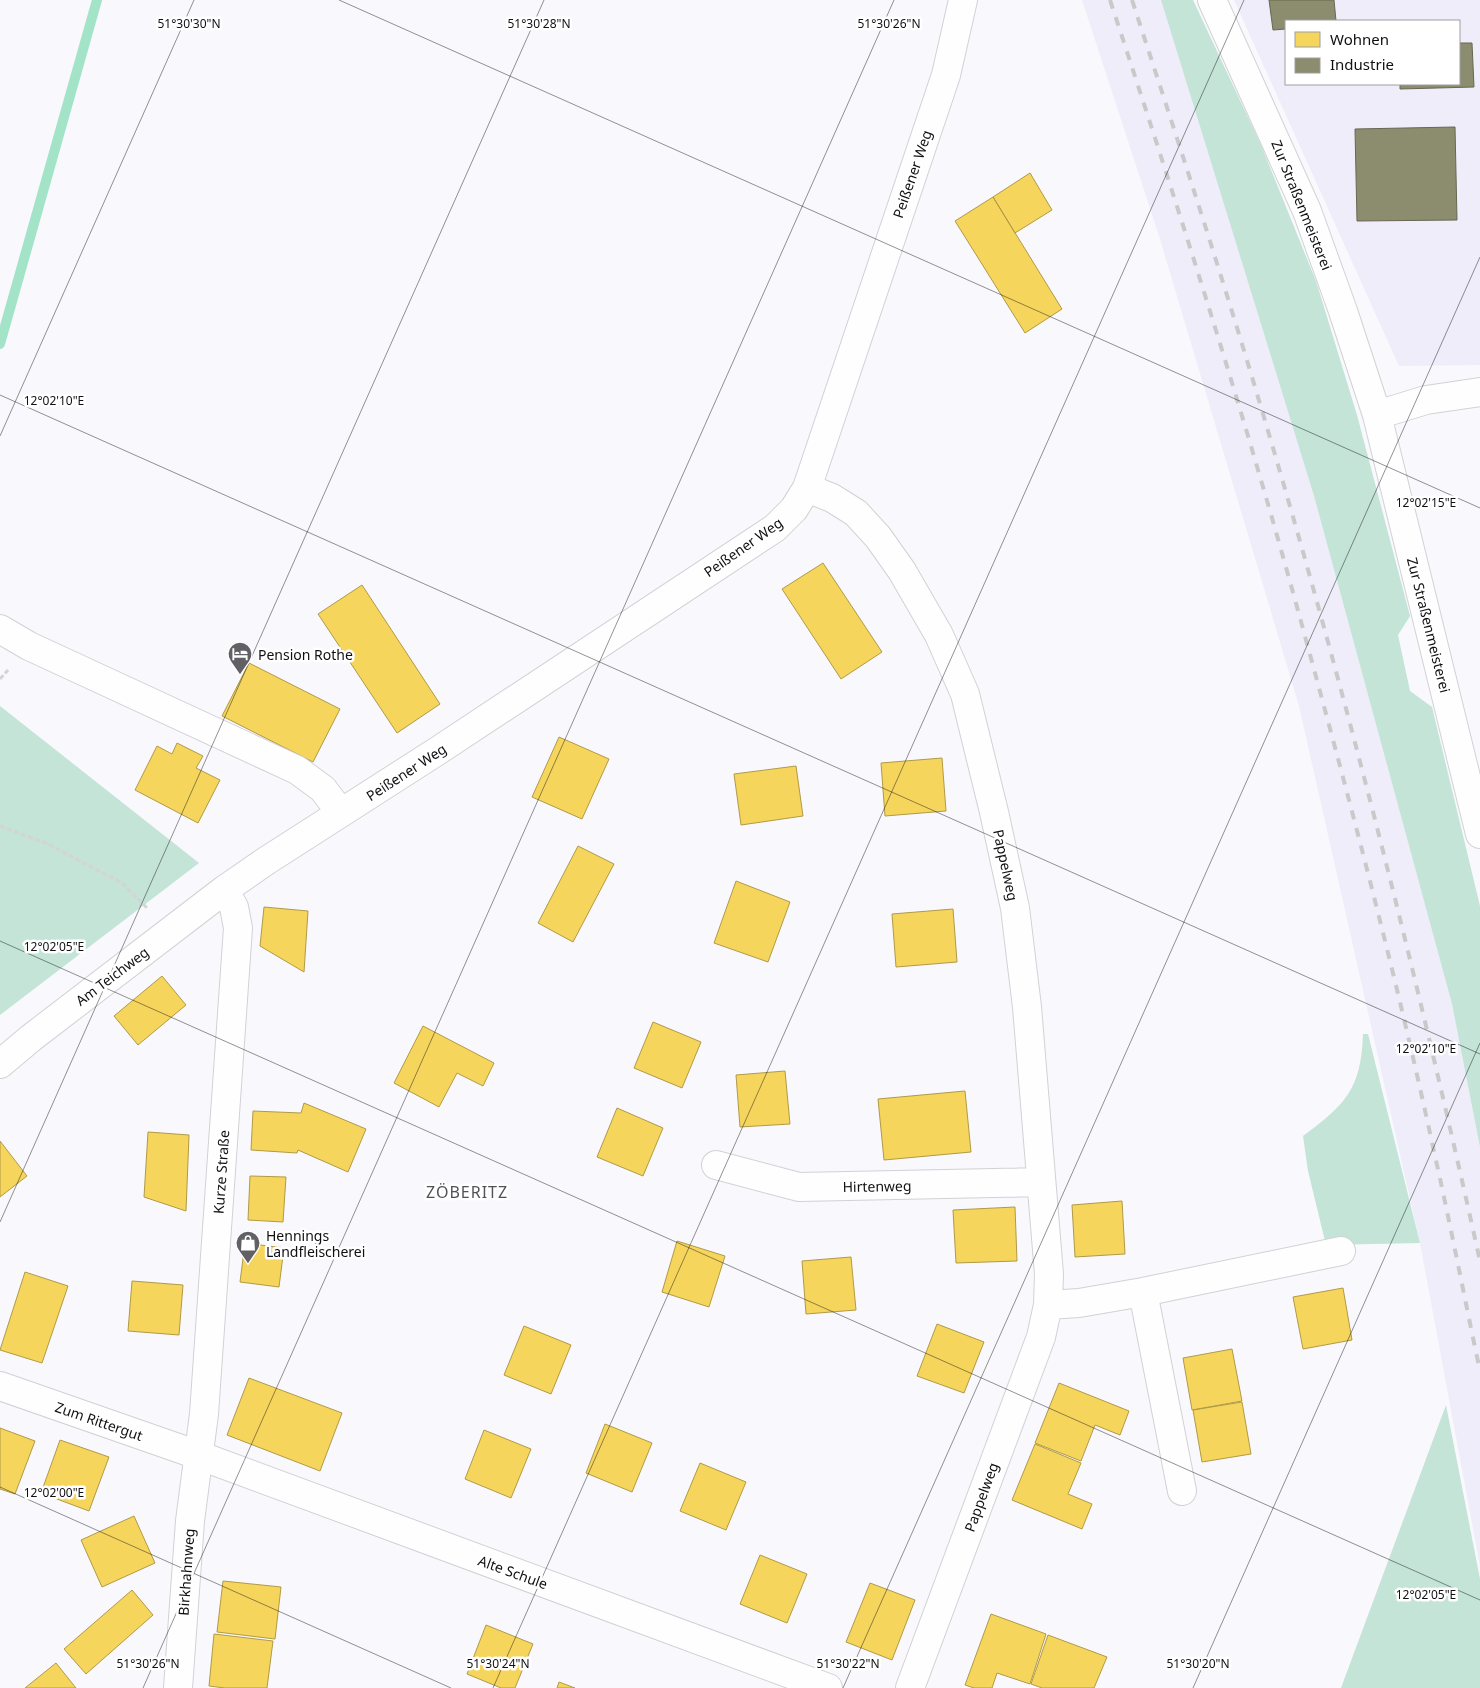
<svg xmlns="http://www.w3.org/2000/svg" width="1480" height="1688" font-family="'Noto Sans',sans-serif">
  <style>
    .built { fill: #eeedf9; fill-rule: evenodd }
    .green { fill: #c3e4d6 }
    .homes { fill: #f6d55c; stroke: #b19a46 }
    .industry { fill: #8c8c6e; stroke: #676753 }
    .lines { fill: none; stroke-linecap: round; stroke-linejoin: round }
    .stream { stroke: #a3e3c7; stroke-width: 10 }
    .minor-casing { stroke: #d2d2d5; stroke-width: 30 }
    .tertiary-casing { stroke: #d2d2d5; stroke-width: 30 }
    .path { stroke: #d4d4d5; stroke-width: 3; stroke-dasharray: 5 2.5; stroke-linecap: butt }
    .minor { stroke: #fefeff; stroke-width: 28 }
    .tertiary { stroke: #fefeff; stroke-width: 28 }
    .rail { stroke: #c9c9ca; stroke-width: 4; stroke-dasharray: 9 9; stroke-linecap: butt }
    .ticks { fill: none; stroke: #101013; stroke-width: 1; stroke-opacity: 0.45 }
    .labels { text-anchor: middle; dominant-baseline: central; stroke-width: 5; stroke-linejoin: round; paint-order: stroke }
    .street-label { font-size: 14px; fill: #101013; stroke: #fff }
    .poi-label { font-size: 14px; fill: #101013; stroke: #fff; text-anchor: start }
    .quarter-label { font-size: 16px; letter-spacing: 1px; fill: #525159; stroke: #fff }
    .ticks-label { font-size: 12px; text-anchor: middle; fill: #101013; stroke: #fff; stroke-width: 5; stroke-linejoin: round; paint-order: stroke }
  </style>
  <rect width="100%" height="100%" fill="#f8f8fd"/>
  <!-- built -->
  <path class="built" d="M1082 0H1161L1314 496 1452 1004 1480 1147V1566L1420 1243 1299 706 1160 239Z
    M1234 0H1480V365L1399 366ZM1286 21H1459V84H1286Z"/>
  <!-- green -->
  <path class="green" d="M1161 0H1193L1261 145 1316 281 1357 415 1410 616 1398 635 1410 691 1432 707 1480 906V1147L1452 1004 1314 496Z
    M0 706 199 863 0 1015Z
    M1363 1034H1368L1420 1243 1326 1245 1308 1171 1303 1136C1346 1104 1361 1089 1363 1034Z
    M1446 1405 1480 1579V1688H1341Z"/>
  <!-- homes -->
  <path class="homes" d="M1030 173 1052 210 1015 233 993 197Z
    M993 197 1062 309 1025 333 955 221Z
    M823 563 882 652 841 679 782 589Z
    M362 585 440 704 397 733 318 614Z
    M249 663 340 709 313 762 222 716Z
    M559 737 609 759 582 819 532 797Z
    M177 743 203 756 196 768 220 780 198 823 135 790 157 746 172 754Z
    M942 758 946 811 885 816 881 763Z
    M796 766 803 816 741 825 734 774Z
    M578 846 614 864 573 942 538 923Z
    M736 881 790 902 768 962 714 943Z
    M264 907 308 911 304 972 260 946Z
    M953 909 957 962 896 967 892 914Z
    M162 976 186 1005 138 1045 114 1016Z
    M653 1022 701 1042 682 1088 634 1068Z
    M423 1026 494 1063 483 1086 457 1073 439 1107 394 1083Z
    M785 1071 790 1124 740 1127 736 1075Z
    M965 1091 971 1152 884 1160 878 1099Z
    M304 1103 366 1129 348 1172 298 1150 297 1153 251 1150 253 1111 301 1113Z
    M617 1108 663 1128 643 1176 597 1157Z
    M148 1132 189 1135 186 1211 144 1197Z
    M0 1141 27 1176 0 1197Z
    M250 1176 286 1177 283 1222 248 1220Z
    M1122 1201 1125 1254 1075 1257 1072 1205Z
    M1015 1207 1017 1261 956 1263 953 1210Z
    M677 1241 725 1256 709 1307 662 1292Z
    M245 1243 284 1248 279 1287 240 1282Z
    M851 1257 856 1310 806 1314 802 1261Z
    M25 1272 68 1286 42 1363 0 1350Z
    M132 1281 183 1285 179 1335 128 1331Z
    M1343 1288 1352 1340 1303 1349 1293 1297Z
    M937 1324 984 1342 964 1393 917 1376Z
    M524 1326 571 1345 551 1394 504 1375Z
    M1232 1349 1242 1401 1192 1410 1183 1358Z
    M249 1378 342 1413 320 1471 227 1435Z
    M1059 1383 1129 1411 1120 1435 1095 1425 1081 1461 1035 1443Z
    M1242 1402 1251 1454 1202 1462 1193 1410Z
    M605 1424 652 1443 632 1492 586 1473Z
    M0 1428 35 1441 15 1494 0 1489Z
    M484 1430 531 1449 511 1498 465 1479Z
    M60 1440 109 1457 89 1511 41 1493Z
    M1035 1444 1081 1463 1068 1494 1092 1504 1082 1529 1012 1500Z
    M700 1463 746 1482 726 1530 680 1511Z
    M134 1516 155 1563 102 1587 81 1540Z
    M760 1555 807 1574 787 1623 740 1604Z
    M223 1581 281 1587 275 1639 217 1632Z
    M870 1583 915 1600 892 1660 846 1642Z
    M132 1590 153 1615 86 1674 64 1649Z
    M991 1614 1046 1634 1030 1684 997 1673 992 1688H974L965 1685Z
    M486 1625 533 1644 515 1688H501L467 1674Z
    M214 1634 273 1641 267 1688H225L209 1686Z
    M1048 1635 1107 1657 1094 1688H1042L1031 1684Z
    M56 1663 76 1688H25Z
    M559 1682 575 1688H557Z"/>
  <!-- industry -->
  <path class="industry" d="M1269 0H1334L1336 21H1286V29L1273 30Z
    M1459 43H1472L1474 87 1400 89V84H1459Z
    M1455 127 1457 220 1357 221 1355 129Z"/>
  <g class="lines">
    <!-- stream -->
    <path class="stream" d="M0 344 97 0"/>
    <defs>
      <path id="minor" d="M1212 0 1307 211 1343 311 1377 415 1480 834
        M1377 415 1426 400 1480 392
        M807 488 832 498 856 513 878 537 902 571 939 635 965 694 994 812 1015 908 1027 1007 1049 1274 1048 1305 1041 1337 910 1688
        M0 629 29 646 297 770 323 789 341 813
        M0 1064 31 1038 224 890 266 861 439 750 775 528 794 509 807 488 946 75 963 0
        M716 1165 799 1187 1041 1182
        M1143 1292 1182 1491
        M1048 1305 1079 1303 1143 1292 1341 1251
        M178 1688 190 1521 204 1414 238 928 234 907 224 890"/>
      <path id="tertiary" d="M0 1386 198 1455 828 1688"/>
    </defs>
    <!-- minor casing -->
    <use href="#minor" class="minor-casing"/>
    <!-- tertiary casing -->
    <use href="#tertiary" class="tertiary-casing"/>
    <!-- path -->
    <path class="path" d="M0 679 8 670
      M0 826 48 844 122 883 148 909"/>
    <!-- minor -->
    <use href="#minor" class="minor"/>
    <!-- tertiary -->
    <use href="#tertiary" class="tertiary"/>
    <!-- rail -->
    <path class="rail" d="M1110 0C1176 201 1241 403 1297 607 1346 786 1394 966 1433 1147 1450 1222 1464 1296 1480 1371
      M1132 0C1177 138 1222 275 1263 414 1346 693 1417 976 1480 1261"/>
  </g>
  <!-- ticks -->
  <path class="ticks" d="M339 0 1480 508M0 395 1480 1054M0 436 194 0M0 941 1480 1600M0 1222 544 0M0 1487 451 1688M143 1688 894 0M493 1688 1244 0M843 1688 1480 257M1193 1688 1480 1043"/>
  <!-- icons -->
  <defs>
    <symbol id="hotel-pin" viewBox="-11 -11 22 30"><path d="M0 17L-7.5 6A9.5 9.5 0 1 1 7.5 6Z" fill="#616165" stroke="#fff"/><path d="M-6-4.5h1.5V1H6V5H4.5V3h-9V5H-6ZM-4 0a1.8 1.8 0 1 1 3.6 0ZM.5 0V-2.5h3Q6-2.5 6 0Z" fill="#fff"/></symbol>
    <symbol id="shop-pin" viewBox="-11 -11 22 30"><path d="M0 17L-7.5 6A9.5 9.5 0 1 1 7.5 6Z" fill="#616165" stroke="#fff"/><path d="M-5-2.5h2.3a2.7 3.5 0 0 1 5.4 0H5L5.5 6h-11ZM-1.5-2.5h3a1.5 2.3 0 0 0-3 0Z" fill="#fff"/></symbol>
  </defs>
  <g fill-rule="evenodd">
    <use href="#hotel-pin" x="226" y="640" width="28" height="38"/>
    <use href="#shop-pin" x="234" y="1229" width="28" height="38"/>
  </g>
  <g class="labels">
    <!-- street labels -->
    <g class="street-label">
      <text transform="translate(912 174) rotate(-71)">Peißener Weg</text>
      <text transform="translate(1302 205) rotate(68)">Zur Straßenmeisterei</text>
      <text transform="translate(743 547) rotate(-35)">Peißener Weg</text>
      <text transform="translate(1429 625) rotate(76)">Zur Straßenmeisterei</text>
      <text transform="translate(406 772) rotate(-33)">Peißener Weg</text>
      <text transform="translate(1006 865) rotate(78)">Pappelweg</text>
      <text transform="translate(112 976) rotate(-37)">Am Teichweg</text>
      <text transform="translate(221 1172) rotate(-86)">Kurze Straße</text>
      <text transform="translate(877 1186) rotate(-1)">Hirtenweg</text>
      <text transform="translate(99 1421) rotate(19)">Zum Rittergut</text>
      <text transform="translate(981 1497) rotate(-70)">Pappelweg</text>
      <text transform="translate(186 1572) rotate(-86)">Birkhahnweg</text>
      <text transform="translate(513 1572) rotate(20)">Alte Schule</text>
    </g>
    <!-- poi labels -->
    <g class="poi-label">
      <text x="258" y="654">Pension Rothe</text>
      <text x="266" y="1235">Hennings<tspan x="266" dy="16">Landfleischerei</tspan></text>
    </g>
    <!-- quarter labels -->
    <g class="quarter-label">
      <text x="467" y="1192">ZÖBERITZ</text>
    </g>
  </g>
  <g class="ticks-label">
    <text x="189" y="28">51°30'30"N</text>
    <text x="539" y="28">51°30'28"N</text>
    <text x="889" y="28">51°30'26"N</text>
    <text x="54" y="405">12°02'10"E</text>
    <text x="1426" y="507">12°02'15"E</text>
    <text x="54" y="951">12°02'05"E</text>
    <text x="1426" y="1053">12°02'10"E</text>
    <text x="54" y="1497">12°02'00"E</text>
    <text x="1426" y="1599">12°02'05"E</text>
    <text x="148" y="1668">51°30'26"N</text>
    <text x="498" y="1668">51°30'24"N</text>
    <text x="848" y="1668">51°30'22"N</text>
    <text x="1198" y="1668">51°30'20"N</text>
  </g>
  <!-- legend -->
  <rect x="1285" y="20" width="175" height="65" fill="#ffffff" stroke="#9f9fa1"/>
  <rect x="1295" y="32" width="25" height="15" fill="#f6d55c" stroke="#9f9fa1"/>
  <text x="1330" y="45" font-size="15" fill="#101013">Wohnen</text>
  <rect x="1295" y="58" width="25" height="15" fill="#8c8c6e" stroke="#9f9fa1"/>
  <text x="1330" y="70" font-size="15" fill="#101013">Industrie</text>
</svg>
